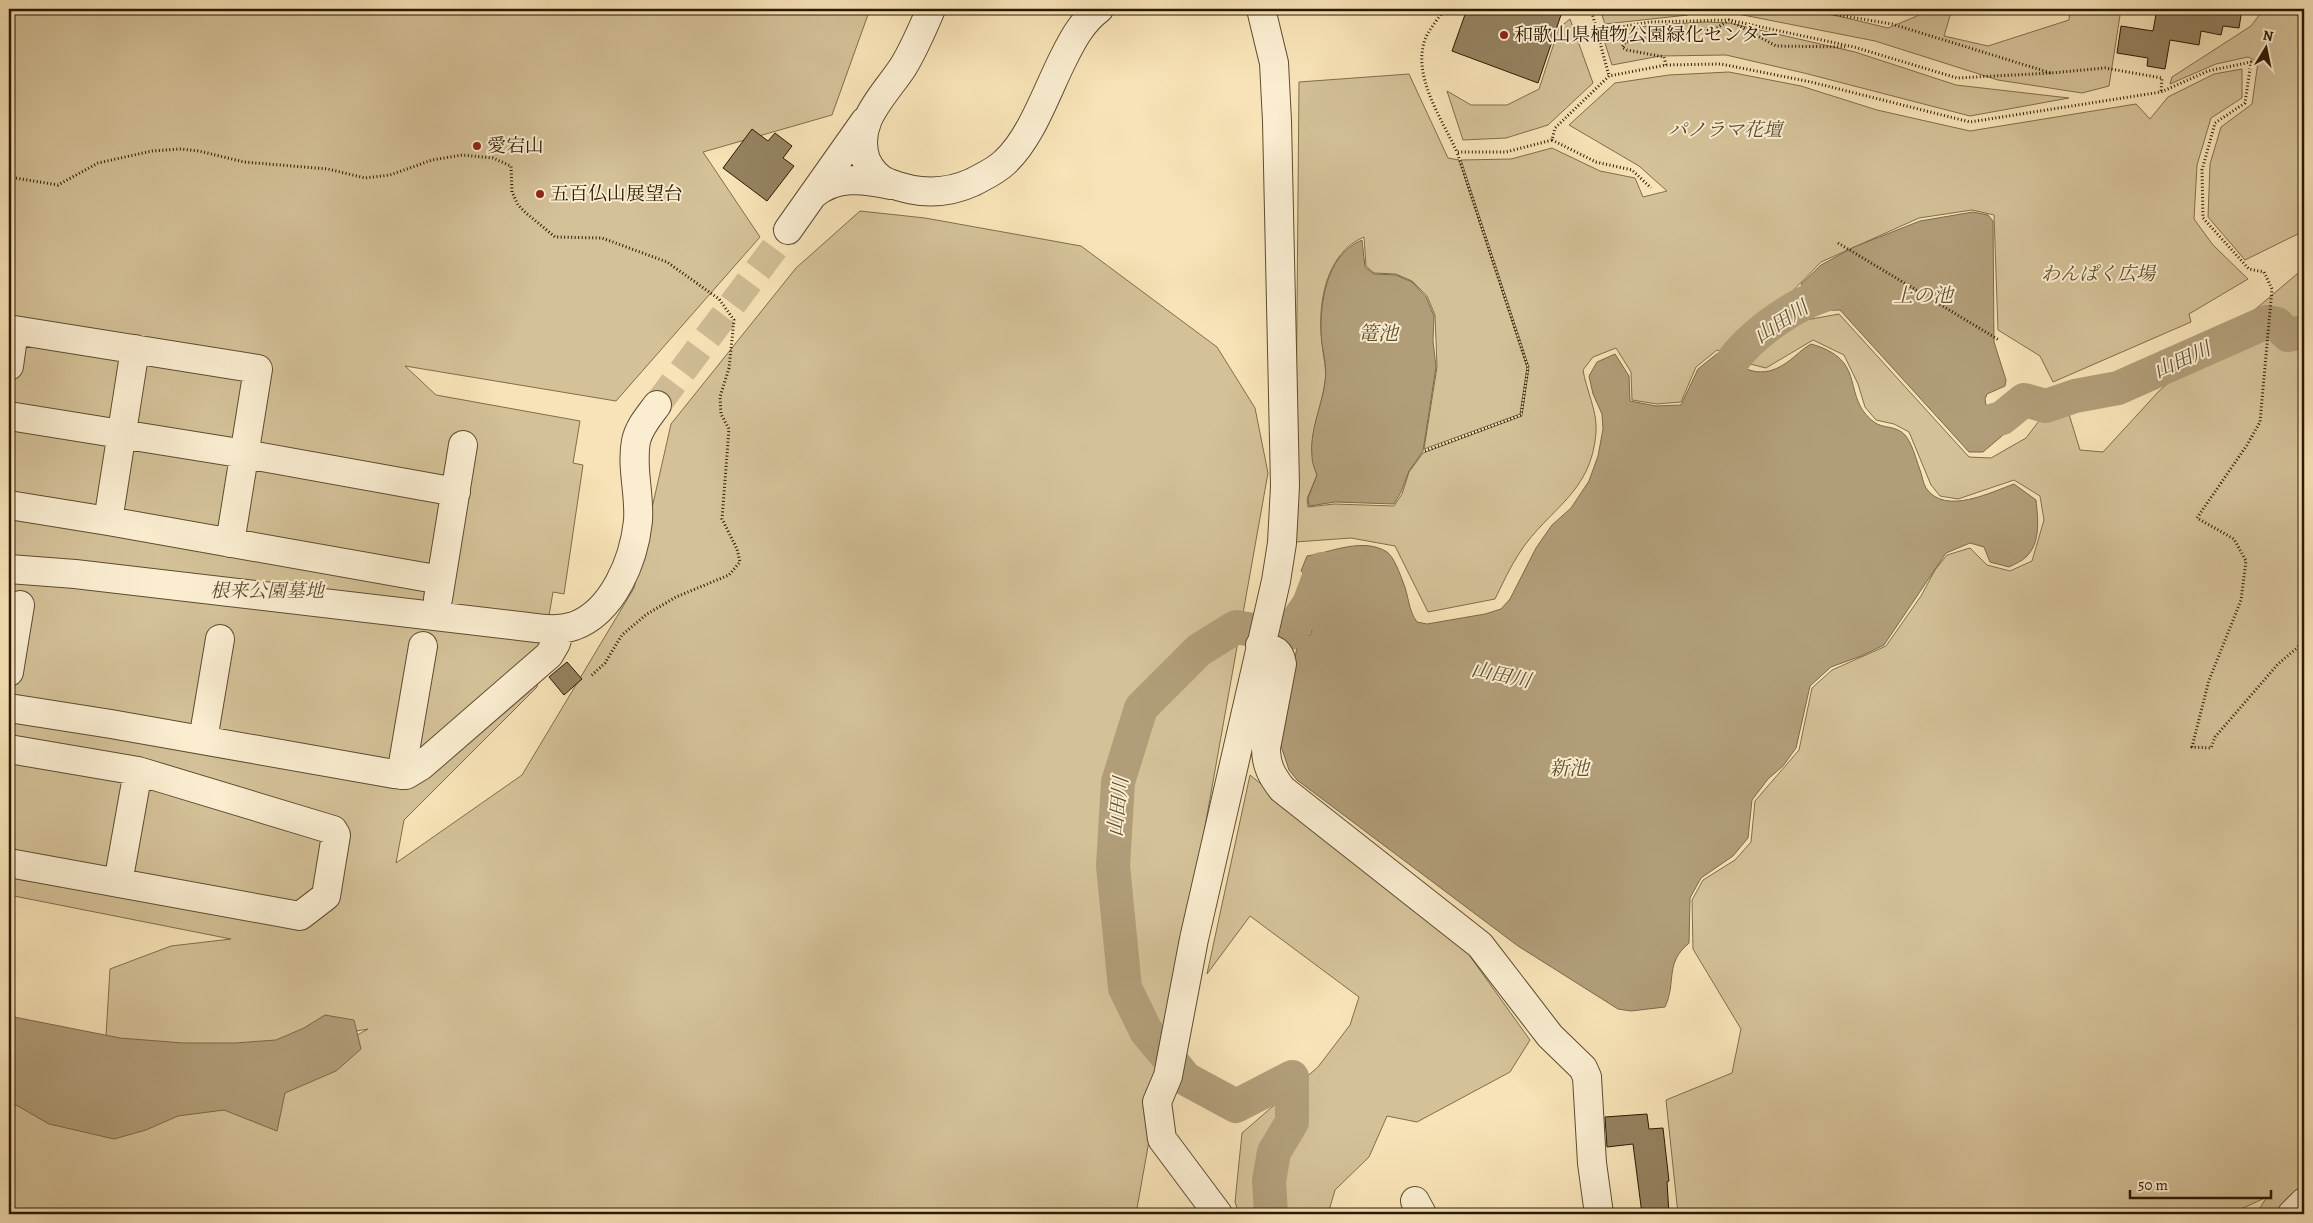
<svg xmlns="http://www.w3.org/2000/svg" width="2313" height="1223" font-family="Alegreya,'Noto Serif JP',serif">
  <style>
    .green { fill: #d4c198; stroke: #7f6d4d }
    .water { fill: #b19e79; stroke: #7b6949 }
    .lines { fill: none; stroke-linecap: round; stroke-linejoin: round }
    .river { stroke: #b19e79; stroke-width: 34 }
    .building { fill: #958260; stroke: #2a1902 }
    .minor-tunnel { stroke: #cebb93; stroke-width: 28; stroke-dasharray: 28 14; stroke-linecap: butt }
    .minor-casing { stroke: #5d4c2f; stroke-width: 30 }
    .path { stroke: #2a1902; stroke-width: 3; stroke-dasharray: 1 2.5; stroke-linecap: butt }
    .minor { stroke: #faedd0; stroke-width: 28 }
    .poi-dot { fill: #8f2418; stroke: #faedd0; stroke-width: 2 }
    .labels { text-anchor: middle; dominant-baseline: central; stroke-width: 4; stroke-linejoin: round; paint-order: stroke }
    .poi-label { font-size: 19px; fill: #2a1902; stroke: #faedd0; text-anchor: start }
    .park-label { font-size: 19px; font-style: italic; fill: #5d4b2f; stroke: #faedd0 }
    .water-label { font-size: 20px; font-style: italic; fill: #604e32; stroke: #faedd0 }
  </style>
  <rect width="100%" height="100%" fill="#f7e3b7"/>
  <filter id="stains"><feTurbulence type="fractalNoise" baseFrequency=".004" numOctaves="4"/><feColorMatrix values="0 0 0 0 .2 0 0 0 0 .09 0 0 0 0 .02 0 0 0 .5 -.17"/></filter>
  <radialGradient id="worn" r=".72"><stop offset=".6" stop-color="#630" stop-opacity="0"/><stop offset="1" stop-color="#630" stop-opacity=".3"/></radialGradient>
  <!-- green -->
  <path class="green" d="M9 9H870L832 115 703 152 760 237 616 401 405 366 436 395 580 421 573 463 583 465 564 594 553 592 537 687 404 820 396 863 522 775 634 588 671 424 796 268 860 211 925 218 1081 246 1217 347 1255 408 1268 473 1136 1214H9V1096L224 1110 368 1029 216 1055 105 1053 110 969 171 946 231 939 9 895Z
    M1600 9H1688V15L1605 24Z
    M1703 9H1809L1888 28 1917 16 1923 9H1952L1944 36 1988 46 2069 20 2070 9H2121L2109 86 2082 93 1998 80 1875 41 1738 14H1705Z
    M2264 9H2304V231L2245 260 2208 217 2210 164 2221 127 2252 104 2258 62 2248 57 2216 64 2170 84 2172 77 2251 26Z
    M1570 19 1593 83 1548 125 1506 138 1463 140 1447 91 1471 105H1507L1539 89 1559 28Z
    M1705 22 1729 23 1855 52 1956 85 2069 98 1970 116 1804 73 1726 55 1660 56 1612 65 1602 34 1653 25Z
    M2242 69V98L2211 118 2197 165 2194 219 2213 245 2248 279 2189 314 2191 322 2053 382 2040 356 1998 330 1994 215 1972 210 1919 218 1821 262 1730 355 1717 350 1696 367 1681 402 1657 404 1632 400 1631 372 1616 348 1593 357 1583 370C1586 390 1598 412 1596 433 1591 494 1549 508 1520 552 1510 567 1503 583 1495 599L1428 612 1395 546 1351 538 1295 542 1299 82 1409 74 1448 158 1459 160 1527 367 1520 414 1424 449 1437 367 1435 315 1427 296 1412 281 1396 274 1374 273 1366 266 1364 237C1325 253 1317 306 1322 343 1323 356 1327 369 1325 382 1320 417 1304 440 1317 475L1307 499 1308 507 1334 504 1394 506 1402 494 1409 472 1423 453 1522 416 1529 367 1461 160 1511 159 1552 148 1600 171 1635 178 1643 197 1667 191 1639 166 1569 125 1615 83 1669 75 1729 72 1801 86 1877 110 1970 131 2136 104 2150 119 2168 97 2214 74Z
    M2304 268V1214H2256L2267 1197 2230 1214H1678L1666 1100 1732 1073 1741 1029 1693 949 1692 900 1703 880 1735 860 1751 842 1755 801 1799 750 1812 688 1832 670 1886 646 1921 596 1935 570 1947 555 1970 548 1987 565 2010 571 2032 561 2044 520 2040 496 2014 480 1958 499 1940 496 1931 485 1909 432 1894 424 1876 420 1865 407 1858 384 1844 355 1813 340 1766 368 1750 364 1744 358 1761 339 1806 320 1839 314 1969 457 1991 458 2026 438 2042 417 2067 408 2080 450 2103 452 2160 390Z
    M1250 775 1467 952 1530 1040 1510 1072 1417 1122 1387 1116 1369 1157 1335 1190 1328 1214H1239L1235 1202 1242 1133 1318 1067 1350 1025 1359 997 1250 916 1207 974Z"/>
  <!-- water -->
  <path class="water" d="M1973 212 1988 215 1993 221 1994 342 2006 380 2005 386 1987 394 1985 399 1986 405 1995 411 2018 391 2027 395 2030 405 2029 413 1983 452H1969L1840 310 1816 311 1801 284 1821 265 1854 247 1920 221Z
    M1362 240 1365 267 1374 274 1396 275 1412 282 1426 297 1434 316 1433 341 1436 367 1423 451 1409 471 1401 492 1394 504 1335 502 1309 506 1308 498 1317 475C1315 470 1312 463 1312 457 1309 432 1322 406 1325 382 1327 369 1324 356 1322 344 1318 308 1325 255 1362 240Z
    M1811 344C1869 360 1840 396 1874 422 1883 429 1896 425 1905 435 1912 443 1916 459 1920 470 1922 475 1923 483 1926 488 1945 516 1991 492 2014 484L2036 500C2038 518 2041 543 2026 557 2022 561 2015 564 2009 567L1990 562 1984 547 1970 543 1946 553 1884 645 1861 656 1831 667 1810 686 1796 748 1783 766 1768 779 1752 800 1748 838 1733 856 1701 878 1690 898 1689 943C1664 964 1677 981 1665 1007L1631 1011 1618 1009 1518 946 1297 780 1289 770 1280 743 1297 647 1303 636 1310 635 1328 587 1326 581 1306 576 1301 571 1307 556C1332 552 1363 537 1387 552 1394 557 1400 574 1403 582 1409 596 1408 610 1417 622L1427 624 1485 614 1501 609 1510 599 1536 548 1552 525 1571 508 1589 481 1598 456 1603 429 1602 414 1593 394 1589 376 1597 362 1615 354 1629 376 1630 401 1656 406 1681 405 1698 369 1718 353C1743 369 1761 382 1789 361 1797 355 1802 349 1811 344Z
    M325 1015 354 1020 361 1049 336 1071 285 1093 277 1131 224 1110 178 1116 146 1130 114 1139 49 1124 9 1101V1016L120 1038 183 1043H235L276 1040 304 1028Z"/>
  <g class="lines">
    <!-- river -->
    <path class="river" d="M1718 407C1722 394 1727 369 1734 359 1754 331 1820 283 1855 293
      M1991 421 2002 418 2024 400 2046 406 2075 396 2118 388 2267 322 2277 324 2288 335 2304 332
      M1271 1214 1269 1181 1274 1152 1292 1122V1077L1236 1106 1186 1079 1146 1031 1125 988 1113 866 1118 782 1141 708 1199 650 1236 627 1275 634 1289 633 1309 604 1322 569 1342 579 1350 590"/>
  </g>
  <!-- building -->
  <path class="building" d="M1467 9H1563L1538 83 1452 51Z
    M2157 9H2242L2239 28 2223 26 2221 35 2201 31 2199 45 2170 40 2165 69 2147 66 2148 58 2117 53 2121 26 2153 31Z
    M752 129 768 141 775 133 792 146 783 158 794 166 767 201 723 168Z
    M567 662 582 679 564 695 549 677Z
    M1647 1114 1649 1129 1663 1128 1669 1181 1667 1182 1669 1214H1642L1633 1144 1607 1147 1605 1117Z"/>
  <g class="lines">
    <!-- minor-tunnel -->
    <path class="minor-tunnel" d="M657 405 788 230"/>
    <defs>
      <path id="minor" d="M931 9C923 28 914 49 903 67 884 96 853 122 866 160 871 171 878 179 889 183 917 194 945 195 973 182 984 176 996 171 1005 162 1032 137 1047 90 1064 57 1073 39 1082 22 1099 9
        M813 195C835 175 864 179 891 185
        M788 230 865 121
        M9 366 14 330 258 369 230 543
        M9 416 245 454 456 492
        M9 505 108 521 441 580
        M108 521 135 349
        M9 569 75 574 528 627C544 629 559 631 574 626 613 612 634 560 638 521 640 494 631 467 636 441 639 427 649 416 657 405
        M438 599 463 445
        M1260 645C1273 649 1280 650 1282 664L1266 748C1266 766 1272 776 1282 789L1480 945 1550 1036 1583 1068 1587 1077 1592 1163 1599 1214
        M9 672 20 605
        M9 708 111 724 394 774 406 775 421 766 549 655 556 643 560 629
        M203 740 220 639
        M9 749 138 771 333 830 336 835 326 896 300 916 9 863
        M401 775 423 646
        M118 883 138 771
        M1415 1201 1422 1214
        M1218 1214 1162 1139 1157 1102 1168 1076 1194 939 1276 581 1282 543 1285 486 1277 121 1274 63 1261 9
        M2292 1214 2304 1202"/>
    </defs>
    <!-- minor casing -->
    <use href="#minor" class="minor-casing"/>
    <!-- path -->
    <path class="path" d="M1445 9C1439 17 1432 26 1427 35 1409 72 1442 119 1457 152H1506L1552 140 1555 128 1609 76 1666 65 1721 64 1811 82 1970 122 2161 92 2208 71 2251 62 2245 103 2215 123 2202 170 2203 218 2249 269 2264 272 2272 289 2260 422 2247 445 2197 518 2234 539 2246 561 2241 600 2209 680 2192 747 2211 748 2215 737 2278 664 2304 642
      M1591 9 1609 76
      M1802 9 1892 24 2051 73 2105 68 2162 78 2161 92
      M1596 31 1650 22 1729 20 1854 47 1957 78 2051 73
      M1666 65 1664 57 1627 50 1622 47 1626 42 1666 34 1714 30 1729 20 1776 46 1845 47
      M1552 140 1596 162 1632 170 1651 188
      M9 177 58 185 98 163 152 151 181 149 199 151 244 162 328 169 365 178 390 175 432 160 462 155 493 158 511 166 512 192 518 205 526 213 555 237 602 238 667 262 719 299 734 320 729 368 720 397 721 414 729 429 722 519 737 549 740 562 729 575 676 597 647 614 622 635 605 663 591 676
      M1838 243 1999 340
      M1425 451 1521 415 1528 368 1457 152"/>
    <!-- minor -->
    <use href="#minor" class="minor"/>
  </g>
  <!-- markers -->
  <g class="poi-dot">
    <circle cx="1504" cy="35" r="5"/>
    <circle cx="477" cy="146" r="5"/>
    <circle cx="540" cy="194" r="5"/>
  </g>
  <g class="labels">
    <!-- poi labels -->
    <g class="poi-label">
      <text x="1514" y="35">和歌山県植物公園緑化センター</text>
      <text x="487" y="146">愛宕山</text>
      <text x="550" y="194">五百仏山展望台</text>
    </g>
    <!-- park labels -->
    <g class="park-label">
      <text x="1725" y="130">パノラマ花壇</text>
      <text x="2098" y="274">わんぱく広場</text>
      <text x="267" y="591">根来公園墓地</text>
    </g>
    <!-- water labels -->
    <g class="water-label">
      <text x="1923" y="295">上の池</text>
      <text transform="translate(1781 322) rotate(-33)">山田川</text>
      <text x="1378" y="333">篭池</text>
      <text transform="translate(2182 360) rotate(-24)">山田川</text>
      <text transform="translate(1501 675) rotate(12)">山田川</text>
      <text x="1569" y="768">新池</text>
      <text transform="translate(1118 807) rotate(-84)">山田川</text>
    </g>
  </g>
  <!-- margin -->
  <rect width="2313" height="1223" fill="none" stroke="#f7e3b7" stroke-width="30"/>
  <rect x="10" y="10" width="2293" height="1203" fill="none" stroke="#2a1902" stroke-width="2.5"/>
  <rect x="15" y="15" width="2283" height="1193" fill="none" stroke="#2a1902"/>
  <!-- north arrow -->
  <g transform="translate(2266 48) rotate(10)" stroke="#faedd0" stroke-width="4" paint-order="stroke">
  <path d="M0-4L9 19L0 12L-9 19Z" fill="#2a1902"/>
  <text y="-8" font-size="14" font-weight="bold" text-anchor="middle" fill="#2a1902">N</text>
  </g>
  <!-- scale -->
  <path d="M2130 1190v8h141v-8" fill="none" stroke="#2a1902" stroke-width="2.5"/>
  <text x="2138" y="1190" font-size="15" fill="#2a1902" stroke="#faedd0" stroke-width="4" paint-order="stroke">50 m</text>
  <rect width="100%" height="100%" filter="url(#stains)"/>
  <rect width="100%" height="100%" fill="url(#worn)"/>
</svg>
